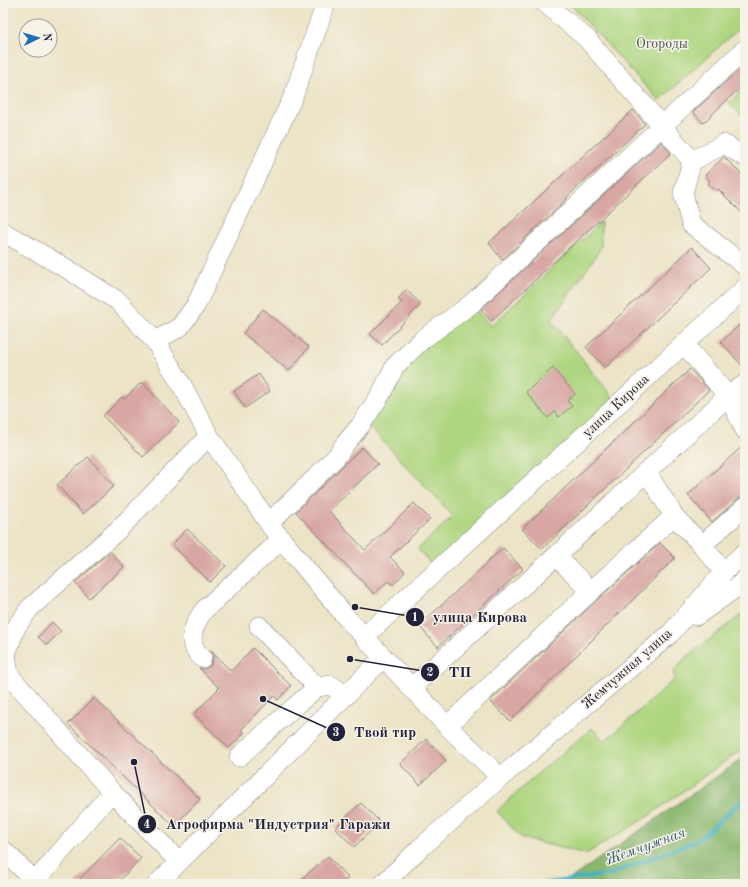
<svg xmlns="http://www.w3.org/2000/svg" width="748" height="887" font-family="'Old Standard TT',serif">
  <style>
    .green { fill: #aed680; stroke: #687c5e }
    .forest { fill: #8ab76e; stroke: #566c54 }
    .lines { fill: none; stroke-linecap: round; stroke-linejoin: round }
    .stream { stroke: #44b2bf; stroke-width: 4 }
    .building { fill: #d8a6a3 }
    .minor-casing { stroke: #878380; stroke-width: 20 }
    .minor { stroke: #fff; stroke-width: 19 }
    .labels { text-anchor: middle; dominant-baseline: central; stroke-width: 3; stroke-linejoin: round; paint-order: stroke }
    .park-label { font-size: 14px; fill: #4c5850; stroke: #f7f3e8 }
    .street-label { font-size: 14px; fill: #22223b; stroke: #f7f3e8 }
    .water-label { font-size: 15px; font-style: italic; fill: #305c70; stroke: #f7f3e8 }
    .leader { fill: none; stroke: #22223b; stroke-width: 1.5 }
    .callout-dot { fill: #22223b; stroke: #f7f3e8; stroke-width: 1.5 }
    .mark-label { font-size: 12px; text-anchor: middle; font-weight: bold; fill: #fff }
    .callout-label { font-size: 15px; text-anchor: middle; font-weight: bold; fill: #22223b; stroke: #f7f3e8; stroke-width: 3; stroke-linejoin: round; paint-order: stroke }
  </style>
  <rect width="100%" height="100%" fill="#f7f3e8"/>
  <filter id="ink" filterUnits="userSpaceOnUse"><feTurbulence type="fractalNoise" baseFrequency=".025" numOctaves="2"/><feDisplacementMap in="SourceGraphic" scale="8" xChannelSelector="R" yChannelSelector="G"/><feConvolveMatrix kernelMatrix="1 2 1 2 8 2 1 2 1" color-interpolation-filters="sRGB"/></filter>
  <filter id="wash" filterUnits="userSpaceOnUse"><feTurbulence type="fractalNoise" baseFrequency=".012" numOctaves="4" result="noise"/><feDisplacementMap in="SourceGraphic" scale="16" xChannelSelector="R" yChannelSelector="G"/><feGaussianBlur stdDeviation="0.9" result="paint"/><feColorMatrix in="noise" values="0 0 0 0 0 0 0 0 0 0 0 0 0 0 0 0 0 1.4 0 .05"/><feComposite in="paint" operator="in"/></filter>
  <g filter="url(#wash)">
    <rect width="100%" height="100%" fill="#ece4c6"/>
    <!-- green -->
    <path class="green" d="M569 3H745V23L659 101Z
      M745 88V119L729 103Z
      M601 222V247L596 256 551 320 614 399 434 568 418 549 453 516 366 423 398 367 474 308 491 326Z
      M745 612V747L647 817 586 854 521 838 497 811 543 769 592 728 605 741 675 679 673 673 684 659Z"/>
    <!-- forest -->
    <path class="forest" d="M745 757V884H563Z"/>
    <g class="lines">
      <!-- stream -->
      <path class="stream" d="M538 884 611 874 698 840 745 798"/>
    </g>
    <g id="blocks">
      <!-- building -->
      <path class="building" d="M745 64V83L703 123 693 112Z
        M633 110 645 124 566 198 567 199 502 260 489 243Z
        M661 142 671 153 491 321 481 309Z
        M724 157 745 178V216L718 189 716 191 708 183 710 181 705 175Z
        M692 247 711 268 605 368 586 347Z
        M406 290 421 304 382 345 370 334 402 302 398 299Z
        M263 309 309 347 289 371 243 333Z
        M745 320V369L721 342Z
        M553 368 575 394 567 401 572 406 559 417 555 412 548 418 526 392Z
        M690 369 709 390 542 549 522 529Z
        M259 374 270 391 245 408 234 391Z
        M142 382 179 422 143 457 103 416 122 397 124 399Z
        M745 444V495L738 499 712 522 688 495Z
        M362 447 378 464 329 511 365 550 414 503 430 519 390 557 405 572 393 585 388 581 374 594 296 512Z
        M88 457 114 486 83 514 57 485Z
        M187 529 226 566 210 582 172 545Z
        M660 543 675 558 510 721 490 701 598 599Z
        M503 548 523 569 438 647 419 626Z
        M110 551 124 567 89 598 75 583Z
        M52 622 61 631 47 645 38 637Z
        M253 648 291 686 278 700 274 696 241 730 244 733 229 748 194 714 219 688 199 668 204 669 210 666 212 662 213 656 210 650 231 671Z
        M94 698 200 799 174 826 68 724Z
        M426 739 446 761 420 785 400 764Z
        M361 803 380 822 354 847 335 828Z
        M120 838 141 858 116 884H75Z
        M328 856 348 878 341 884H296Z"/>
    </g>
  </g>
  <g filter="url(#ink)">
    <use href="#blocks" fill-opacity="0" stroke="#878380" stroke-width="1"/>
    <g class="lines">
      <defs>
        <path id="minor" d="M545 3 587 39 692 161 683 193 691 224 745 266
          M692 161 724 144 745 157
          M3 232 64 267 118 301 155 341 183 387 209 436 273 529 345 616 447 726 485 762 500 778
          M155 341 180 327 196 305 293 97 326 3
          M684 344 728 396 745 430
          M646 471 674 516
          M269 523 312 481 337 456 345 444 360 426 381 394 395 366 423 339 470 305 662 126 745 49
          M702 545 745 507
          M556 556 591 591
          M696 616 737 587 745 580
          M259 626 317 687
          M364 637 745 288
          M202 658C185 642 193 626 204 610L282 539
          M411 688 556 556 728 396 745 384
          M447 726 591 591 674 516 702 545 724 572
          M239 757 255 742 317 687 331 685 346 696
          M3 850 35 881
          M179 862 112 792 9 675 6 654 16 627 30 608 119 529 209 436
          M33 884 112 792
          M157 884 383 658
          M383 884 417 851 500 778 670 634 724 572 745 552"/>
      </defs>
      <!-- minor casing -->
      <use href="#minor" class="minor-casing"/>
      <!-- minor -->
      <use href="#minor" class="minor"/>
    </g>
  </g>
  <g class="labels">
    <!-- park labels -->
    <g class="park-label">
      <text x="662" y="44">Огороды</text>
    </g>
    <!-- street labels -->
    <g class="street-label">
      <text transform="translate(616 406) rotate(-43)">улица Кирова</text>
      <text transform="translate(627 669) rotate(-41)">Жемчужная улица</text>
    </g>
    <!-- water labels -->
    <g class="water-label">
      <text transform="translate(646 847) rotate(-20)">Жемчужная</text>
    </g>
  </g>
  <!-- callouts -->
  <path class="leader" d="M355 607L415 617M350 659L430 672M263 699L336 732M134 762L147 824"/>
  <g class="callout-dot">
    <circle cx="355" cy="607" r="4"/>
    <circle cx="350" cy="659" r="4"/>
    <circle cx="263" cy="699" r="4"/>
    <circle cx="134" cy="762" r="4"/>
    <circle cx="415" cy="617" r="10"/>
    <circle cx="430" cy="672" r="10"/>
    <circle cx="336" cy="732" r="10"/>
    <circle cx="147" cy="824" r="10"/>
  </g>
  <g class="mark-label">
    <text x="415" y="621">1</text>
    <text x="430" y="676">2</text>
    <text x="336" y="736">3</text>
    <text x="147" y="828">4</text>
  </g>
  <g class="callout-label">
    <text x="480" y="622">улица Кирова</text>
    <text x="460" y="677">ТП</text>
    <text x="385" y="737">Твой тир</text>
    <text x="278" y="829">Агрофирма "Индустрия" Гаражи</text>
  </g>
  <!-- margin -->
  <rect width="748" height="887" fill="none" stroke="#f7f3e8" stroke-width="16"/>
  <!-- north arrow -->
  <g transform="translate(38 38) rotate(85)"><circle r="19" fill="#f7f3e8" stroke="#a29fa3"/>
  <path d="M0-3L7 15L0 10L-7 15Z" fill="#1f6fb2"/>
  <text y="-6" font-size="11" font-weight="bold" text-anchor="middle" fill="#22223b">N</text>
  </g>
</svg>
